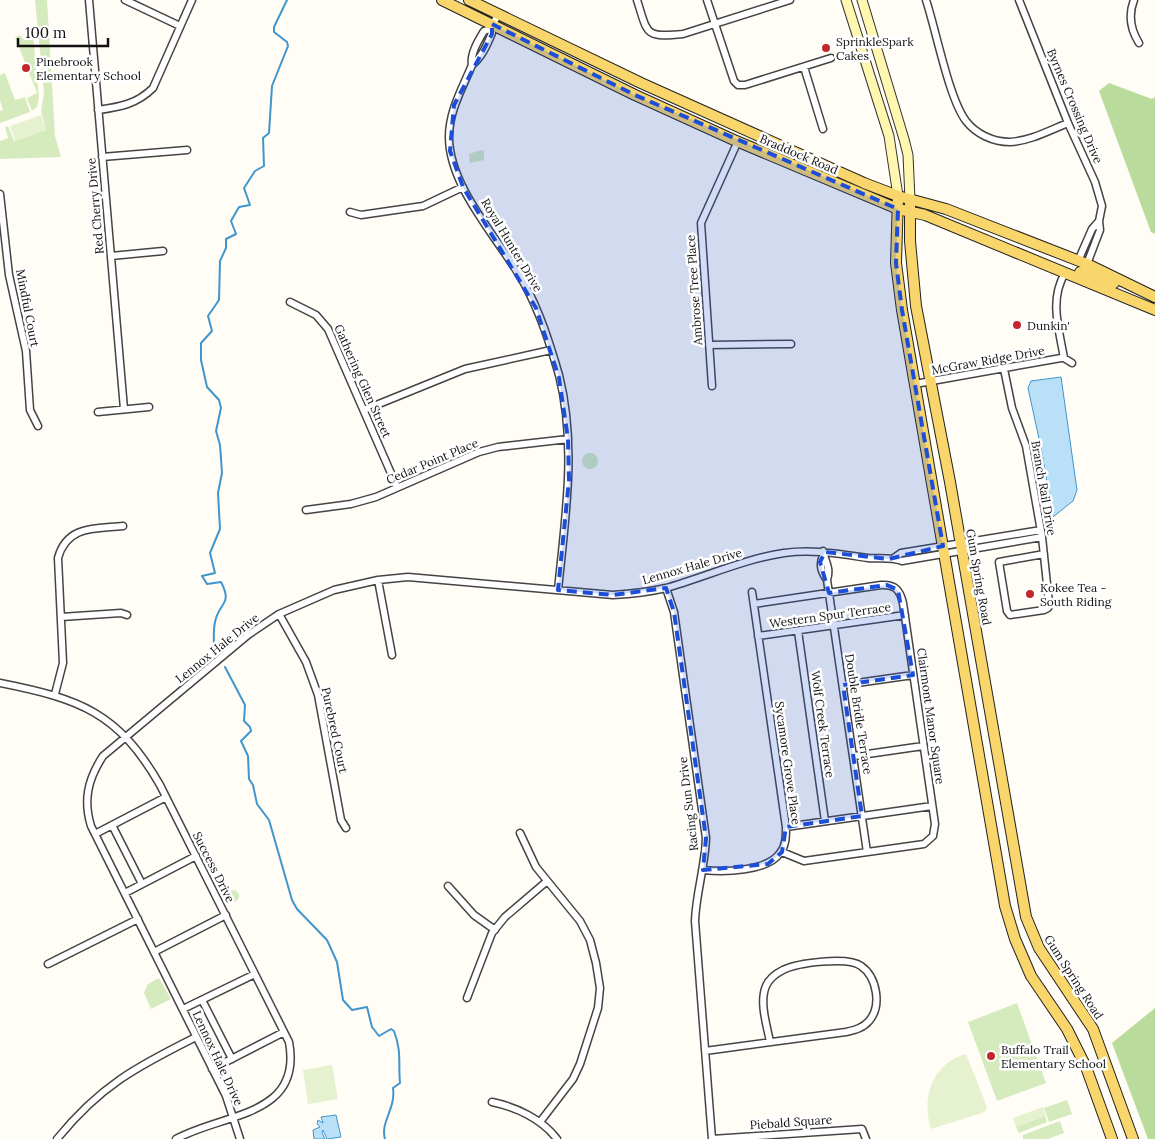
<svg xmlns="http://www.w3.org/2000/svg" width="1155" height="1139" font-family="Lora,serif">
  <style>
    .green { fill: #d5ebbd }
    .forest { fill: #b9dc9c }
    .pitch { fill: #e6f2cf }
    .water { fill: #b9e0f7; stroke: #3f96cf }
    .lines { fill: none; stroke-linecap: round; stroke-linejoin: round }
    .stream { stroke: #3f96cf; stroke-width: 2 }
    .street-casing { stroke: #444; stroke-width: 9 }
    .secondary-casing { stroke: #333; stroke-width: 11 }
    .primary-casing { stroke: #222; stroke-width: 12 }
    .street { stroke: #fff; stroke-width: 6 }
    .secondary { stroke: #fff6b0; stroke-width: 9 }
    .primary { stroke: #f9d66b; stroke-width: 10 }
    .marked { fill: #1d4ed8; fill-opacity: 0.2; stroke: #1d4ed8; stroke-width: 4; stroke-dasharray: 10 6; stroke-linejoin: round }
    .poi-dot { fill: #c4262e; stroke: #fff; stroke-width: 2 }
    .labels { text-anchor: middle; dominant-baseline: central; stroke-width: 5; stroke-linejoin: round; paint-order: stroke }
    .poi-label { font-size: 12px; fill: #111; stroke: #fff; text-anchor: start }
    .street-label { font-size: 12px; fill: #111; stroke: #fff }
  </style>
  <rect width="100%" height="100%" fill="#fffdf5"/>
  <!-- green -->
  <path class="green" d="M35 0H47L55 136 61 157 0 159V141L8 138 5 127 8 126 14 141 46 130 41 111 44 93Z
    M20 35 23 39 33 35 39 98 37 107 32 111 27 98 37 93 15 37Z
    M5 73 15 100 25 97 30 112 0 123V111L3 110 0 100V75Z
    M481 150 484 151V160L470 163 469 154Z
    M582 461a8 8 0 1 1 16 0a8 8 0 1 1-16 0Z
    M227 896a6 6 0 1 1 12 0a6 6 0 1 1-12 0Z
    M159 978 171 999 151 1009 144 993 148 984Z
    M1017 1003 1046 1083 997 1101 968 1022Z
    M1067 1100 1072 1114 1049 1122 1044 1108Z
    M1045 1116 1047 1122 1019 1133 1016 1127Z
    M1060 1121 1064 1133 1048 1139H1023V1135Z"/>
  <!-- forest -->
  <path class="forest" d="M1109 83 1152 99 1155 97V234L1151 232 1099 91Z
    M1155 1008V1139H1148L1112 1043Z"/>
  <!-- pitch -->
  <path class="pitch" d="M41 115 46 130 15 141 10 126Z
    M966 1054 987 1107 985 1112 931 1129C921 1098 932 1063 966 1054Z
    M332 1065 338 1099 308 1104 303 1070Z
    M1043 1107 1046 1116 1016 1127 1013 1118Z"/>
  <!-- water -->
  <path class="water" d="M1061 377 1077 490 1073 501 1053 517 1041 448 1028 388 1031 381Z
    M336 1115 341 1137 327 1139 323 1130 322 1133 325 1139H314L313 1130 320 1127 317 1124 318 1120 323 1123 321 1117Z"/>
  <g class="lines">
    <!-- stream -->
    <path class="stream" d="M214 650C214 641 213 631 215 622 219 602 233 605 221 582L207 584 202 576 215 573 210 553 220 529 218 493 222 473 220 445 216 431 221 408 219 400 207 387 201 360V343L212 331 208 316 219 300 220 261 226 248V239L236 234 231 221 239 207 250 205 244 188 255 171 264 166 263 138 269 133 272 86 288 46 287 42 274 32V27L287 0
      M225 667 245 705 244 721 250 727 251 731 241 741 248 756 249 779 253 785 257 804 269 820 292 900 297 909 327 940 337 962 343 1000 352 1010 367 1007 372 1027 379 1036 391 1029 394 1031C402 1052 398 1063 400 1083L393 1088C396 1109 380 1122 385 1139"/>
    <defs>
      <path id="street" d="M89 0 124 409
        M125 0 180 26
        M637 0C648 34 644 38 683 34L790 0
        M707 0 734 81 738 85H745L831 58
        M926 0C936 30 949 99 966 121 976 134 993 142 1010 142 1030 141 1050 130 1068 123
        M1019 0 1068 123 1095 182 1102 206 1099 221 1100 230 1087 264
        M1134 0C1128 15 1131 30 1139 43
        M498 15 490 29 484 31C478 41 470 54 472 65 462 89 449 111 449 137 449 188 500 240 524 283 540 312 550 344 559 375 577 446 565 519 558 590
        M472 65C482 57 487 45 492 33L490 29
        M804 67 823 129
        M98 110C120 107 137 104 153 88L192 0
        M102 157 187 150
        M0 194 9 275 26 351 30 410 38 426
        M350 212 361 215 423 206 463 187
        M111 256 163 251
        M1078 261 1092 229 1099 221
        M290 302 316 315 328 329 397 487
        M709 345 791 344
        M1064 358C1059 329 1049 300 1065 273
        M1004 369 1012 408 1026 446 1042 537 1049 603 1048 608 1044 610 1010 615 1007 611 999 562 1044 554
        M915 384 1061 358H1064L1072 363
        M712 386 701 223 738 141
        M364 410 465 369 551 350
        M98 412 149 407
        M306 510 351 504 376 497 479 452 498 447 568 439
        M823 551C825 562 831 567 827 580L867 852
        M823 556C819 564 821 572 827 580
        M894 558 901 553 1041 530
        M378 580 392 655
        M666 588 674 612 706 838C705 867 696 893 695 921L712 1139
        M754 604 881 585C895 584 900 590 903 603L935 824 933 836 924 844 804 861 782 852
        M279 614 306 662 318 695 341 820 346 828
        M61 617 121 613 127 615
        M798 631 825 821
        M758 636 905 615
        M0 683C80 699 118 712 160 785L289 1042C303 1117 223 1113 176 1139
        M843 685 913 675
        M55 694 63 663 58 558C67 525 95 529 123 526
        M854 756 923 746
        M112 825 142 884
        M786 827 932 806
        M520 833 536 867 580 921 590 940 596 963 600 988 598 1008 580 1064 573 1079 540 1122
        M95 834 166 797
        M703 870C723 872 767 872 780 853 786 846 786 836 786 827L752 592
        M448 886 474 915 495 930
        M125 893 196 856
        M154 952 226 915
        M48 964 138 919
        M467 998 492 933 505 917 546 882
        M202 1000 232 1059
        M183 1009 255 974
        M705 1051 846 1032C855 1030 863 1028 869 1021 882 1006 877 977 861 966 848 956 797 963 783 970 777 973 769 979 766 986 759 1002 767 1026 770 1042
        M212 1069 284 1032
        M492 1102C516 1107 542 1119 557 1139
        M57 1139C100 1086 136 1067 196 1037
        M240 1139 226 1096 91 826C83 800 88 779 103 756L248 635 279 614 334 590 378 580 408 577 613 595C631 594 649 592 666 588 705 577 744 559 784 553 813 549 840 554 868 558 880 559 891 557 902 561L1042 537
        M712 1139 862 1129 866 1139"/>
      <path id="secondary" d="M846 0 889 136 898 196
        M862 0 904 139 908 155 910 199"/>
      <path id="primary" d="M442 0 635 95 734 140 898 209 925 215 1155 310
        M469 0 641 83 864 183 898 196 946 209 1087 264 1155 297
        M898 196 896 263 902 310 1005 906 1015 939 1031 976 1067 1029 1086 1067 1112 1139
        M910 199V241L916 306 950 482 1026 917 1039 948 1093 1029 1133 1139
        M1080 272 1114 283"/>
    </defs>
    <!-- street casing -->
    <use href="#street" class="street-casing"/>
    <!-- secondary casing -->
    <use href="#secondary" class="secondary-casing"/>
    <!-- primary casing -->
    <use href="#primary" class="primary-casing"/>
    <!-- street -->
    <use href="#street" class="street"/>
    <!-- secondary -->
    <use href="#secondary" class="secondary"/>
    <!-- primary -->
    <use href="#primary" class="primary"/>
  </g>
  <!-- marked area -->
  <path class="marked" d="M492 24 635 95 898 209 896 263 902 310 943 546 889 559 825 552 820 562 829 593 887 585 898 590 913 675 843 685 862 816 786 827 782 852 768 864 703 870 706 838 674 612 666 588 613 595 558 590 569 480 568 439 559 378 536 308 463 187 450 151 454 105 492 34Z"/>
  <!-- markers -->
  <g class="poi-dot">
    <circle cx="826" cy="48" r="5"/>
    <circle cx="26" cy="68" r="5"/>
    <circle cx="1017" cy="325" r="5"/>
    <circle cx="1030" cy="594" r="5"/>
    <circle cx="991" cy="1056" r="5"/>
  </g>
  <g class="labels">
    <!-- poi labels -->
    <g class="poi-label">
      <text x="836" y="41">SprinkleSpark<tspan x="836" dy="14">Cakes</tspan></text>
      <text x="36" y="61">Pinebrook<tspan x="36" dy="14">Elementary School</tspan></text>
      <text x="1027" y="325">Dunkin'</text>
      <text x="1040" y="587">Kokee Tea -<tspan x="1040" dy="14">South Riding</tspan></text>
      <text x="1001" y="1049">Buffalo Trail<tspan x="1001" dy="14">Elementary School</tspan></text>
    </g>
    <!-- street labels -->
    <g class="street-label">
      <text transform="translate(1075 106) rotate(67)">Byrnes Crossing Drive</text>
      <text transform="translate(799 154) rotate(23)">Braddock Road</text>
      <text transform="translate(95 206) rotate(-95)">Red Cherry Drive</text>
      <text transform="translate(512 245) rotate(59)">Royal Hunter Drive</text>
      <text transform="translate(694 290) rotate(-94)">Ambrose Tree Place</text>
      <text transform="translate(28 308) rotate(79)">Mindful Court</text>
      <text transform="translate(988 360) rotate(-10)">McGraw Ridge Drive</text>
      <text transform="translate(363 381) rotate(66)">Gathering Glen Street</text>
      <text transform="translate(432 461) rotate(-23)">Cedar Point Place</text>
      <text transform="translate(1044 488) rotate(80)">Branch Rail Drive</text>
      <text transform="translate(692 566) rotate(-16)">Lennox Hale Drive</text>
      <text transform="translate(979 577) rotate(80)">Gum Spring Road</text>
      <text transform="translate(830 615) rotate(-8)">Western Spur Terrace</text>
      <text transform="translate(217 648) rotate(-39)">Lennox Hale Drive</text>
      <text transform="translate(859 714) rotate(81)">Double Bridle Terrace</text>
      <text transform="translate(931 716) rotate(82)">Clairmont Manor Square</text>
      <text transform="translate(823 724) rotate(82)">Wolf Creek Terrace</text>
      <text transform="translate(335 730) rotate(78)">Purebred Court</text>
      <text transform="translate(788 763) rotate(82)">Sycamore Grove Place</text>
      <text transform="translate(688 804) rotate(-97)">Racing Sun Drive</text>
      <text transform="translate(214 867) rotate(63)">Success Drive</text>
      <text transform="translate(1074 977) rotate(57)">Gum Spring Road</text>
      <text transform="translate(218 1058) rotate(65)">Lennox Hale Drive</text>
      <text transform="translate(791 1122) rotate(-4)">Piebald Square</text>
    </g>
  </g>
  <!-- scale -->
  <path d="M18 38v8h90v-8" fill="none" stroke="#111111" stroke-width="2.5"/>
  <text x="25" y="38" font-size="15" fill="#111111" stroke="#ffffff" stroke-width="4" paint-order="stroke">100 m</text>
</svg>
